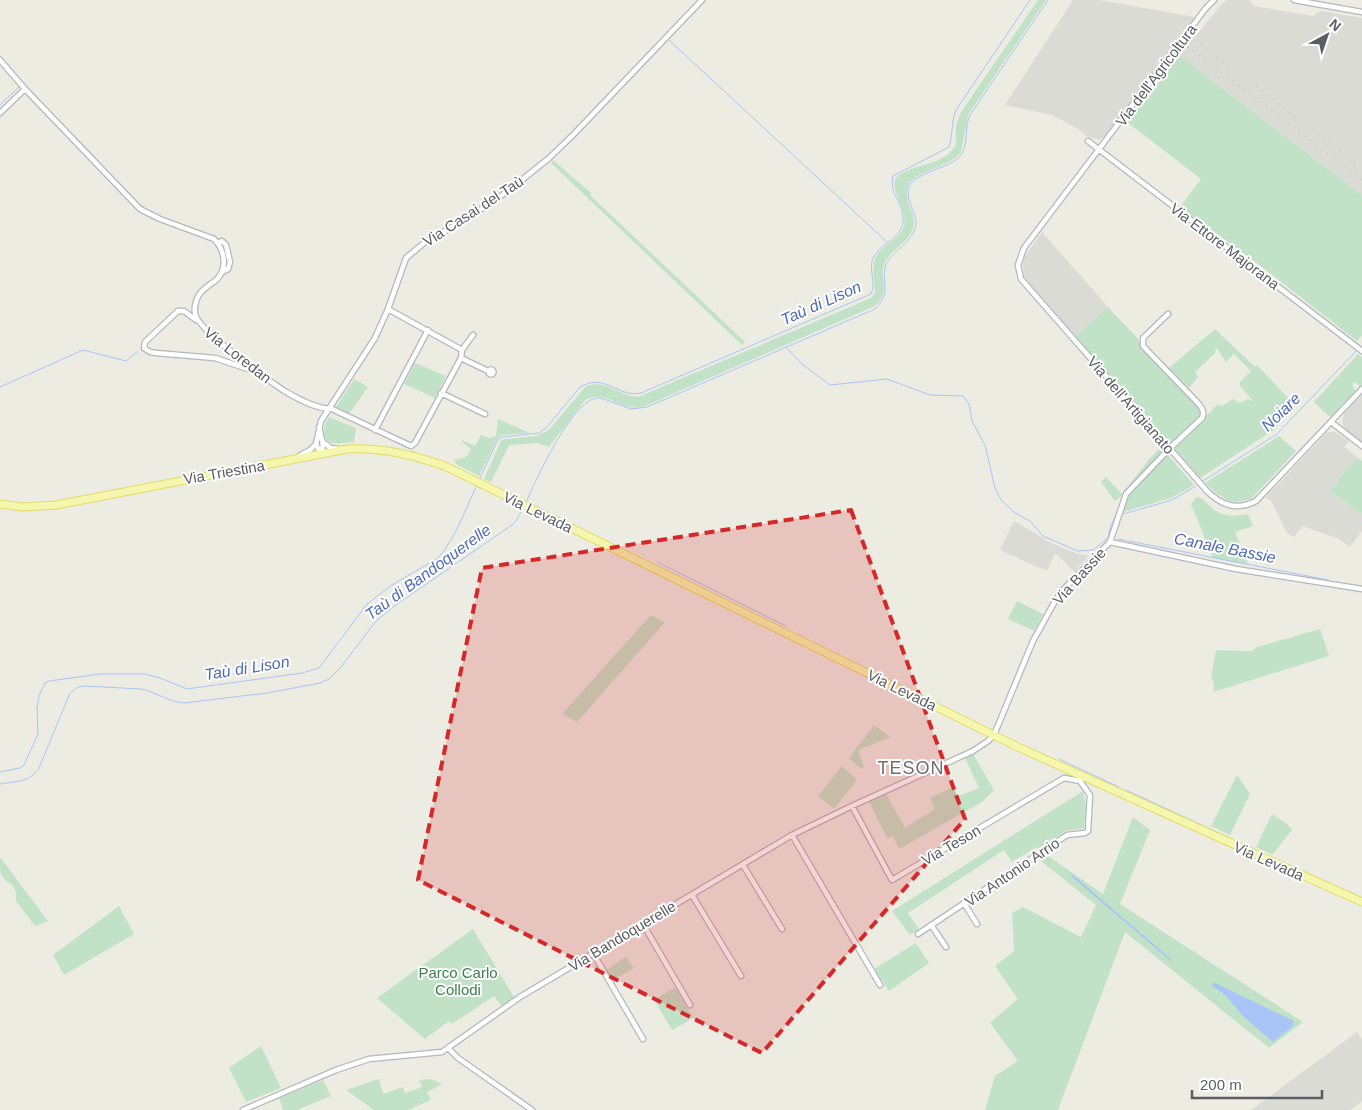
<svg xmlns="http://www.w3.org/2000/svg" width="1362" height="1110" font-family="Helvetica,sans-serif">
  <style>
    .industrial { fill: #dbdbd5 }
    .green { fill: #c2e2c8 }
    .water { fill: #a9c4f7 }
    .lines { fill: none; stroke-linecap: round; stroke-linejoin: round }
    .stream { stroke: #a9c4f7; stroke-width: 1 }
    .street-casing { stroke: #b5b7bc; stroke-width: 7 }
    .primary-casing { stroke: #e4db65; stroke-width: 9 }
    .street { stroke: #fff; stroke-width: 4.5 }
    .primary { stroke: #f4f7ad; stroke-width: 7 }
    .rail { stroke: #b3b4b4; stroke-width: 1; stroke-dasharray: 1 6; stroke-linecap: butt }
    .marked { fill: #d62828; fill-opacity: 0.2; stroke: #d62828; stroke-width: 4; stroke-dasharray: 10 6; stroke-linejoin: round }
    .labels { text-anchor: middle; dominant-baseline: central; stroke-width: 4; stroke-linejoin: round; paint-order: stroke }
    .street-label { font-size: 15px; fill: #5b5d62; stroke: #fff }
    .park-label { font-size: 15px; fill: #3c804e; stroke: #fff }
    .water-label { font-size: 16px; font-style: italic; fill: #4e6bb8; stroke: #fff }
    .quarter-label { font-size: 18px; letter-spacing: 1px; fill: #6c6f74; stroke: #fff }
  </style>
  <rect width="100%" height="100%" fill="#ecece3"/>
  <!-- industrial -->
  <path class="industrial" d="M1073 0H1099L1195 17 1106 135 1099 140 1087 136 1075 127 1052 115 1005 105Z
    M1227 0H1249L1254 6 1313 16 1321 11 1362 18V195L1180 56 1193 37H1195L1219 7Z
    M1042 232 1108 307 1075 336 1030 284 1024 275 1023 263 1025 256Z
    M1362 393V442L1348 432 1342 424 1344 414Z
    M1327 432H1335L1349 441 1344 447 1357 457 1330 491 1362 514V531L1350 547 1339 539 1303 526 1294 537 1287 533 1272 502 1266 497Z
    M1014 521 1051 543 1075 553 1088 556 1075 572 1055 553 1047 571 1000 550Z
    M1357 1032 1362 1039V1101L1350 1110H1251Z"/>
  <!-- green -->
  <path class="green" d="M1038 0H1046L968 115 961 152C950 168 914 170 908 187 903 199 915 212 914 224 912 240 894 248 886 260 876 276 893 289 875 306L645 406C640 407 634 408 629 407 611 403 604 391 585 400L549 447 537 443 509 445 491 482 484 479 501 441 504 439 536 436 549 430 586 386C608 379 617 395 638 397L871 298 875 293C875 284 872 272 874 263 876 246 900 242 904 225 908 210 889 189 896 178 907 165 941 166 953 149 958 143 955 134 956 127 957 122 959 117 961 112Z
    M1180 56 1362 195V335L1357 341 1258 264 1180 207 1201 179 1127 122Z
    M553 160 591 193 590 195 745 342 742 345 551 163Z
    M1108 307 1139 340 1141 346 1201 409 1200 416 1172 445 1075 336Z
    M1215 329 1255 367 1257 365 1296 406 1275 429 1200 478 1174 448 1218 404 1222 406 1233 399 1240 403 1248 399 1251 401 1252 400 1240 386V382L1251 371 1234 354 1226 362 1216 347 1215 353 1195 372 1198 377 1189 388 1169 368Z
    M1358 354 1362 357V385L1359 386 1356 382 1353 383V386L1355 391 1330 417 1314 402Z
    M415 363 446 376 435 398 404 384Z
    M354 379 368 387 349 414 336 407Z
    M329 417 356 428 354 442C347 442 339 444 333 443 320 441 323 424 329 417Z
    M498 419 530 433 501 435 497 439 479 476 454 463H456L454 459C463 460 468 457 471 449L462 442V440L475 446 481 435 489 438 496 436Z
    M1279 436 1296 451 1251 499 1235 502 1227 500 1216 493 1205 483Z
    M1162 446 1164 449 1122 495 1115 501 1101 482 1106 477 1122 494 1150 458Z
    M1168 455 1194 485 1171 498 1123 512 1129 494Z
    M1357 457 1362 461V514L1330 491Z
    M1197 497C1203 498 1205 502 1210 506 1221 517 1233 517 1248 514L1253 526 1235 532 1248 564 1213 558 1191 504Z
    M1017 601 1043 614 1034 631 1008 619Z
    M651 615 665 622 577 722 562 714Z
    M1320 629 1329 656 1213 692 1214 684 1211 677 1216 650 1251 651 1257 647Z
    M874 725 890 737 858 750 862 760 864 767 861 769 849 758Z
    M973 754 994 790 982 802 899 849 893 836 887 838 869 802 886 794 905 828 935 809 930 798 953 787 958 796 979 788 965 758Z
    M842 766 857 780 834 809 818 796Z
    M1237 775 1250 794 1230 835 1211 826Z
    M1083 791 1086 806 1084 828 1065 831 1039 849 1037 847 1012 862 1004 850 908 913 919 929 910 935 892 911Z
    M1272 814 1286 823 1292 830 1272 855 1256 847Z
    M1133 817 1150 830 1120 904 1303 1022 1269 1048 1125 932 1058 1110H985L995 1076 1018 1061 990 1023 1018 999 995 966 1014 951 1012 913 1023 907 1081 937 1096 905 1041 861 1048 856 1103 894Z
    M0 857 48 921 35 926 16 901V892L12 884 6 881 2 876 0 870Z
    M119 906 134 934 64 975 53 955Z
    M473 929 514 997 502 1006 494 996 452 1024 449 1021 425 1039 377 998Z
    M916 943 929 963 889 991 874 969Z
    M626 957 634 968 612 980 606 970Z
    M675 987 693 1018 672 1030 654 1000Z
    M261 1046 281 1088 246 1102 229 1068Z
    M379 1079 383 1094 403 1087 405 1093 422 1087 419 1080 431 1079 442 1084 427 1092 431 1100 408 1110H374L346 1090Z
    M323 1080 331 1096 297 1110H283L279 1098Z"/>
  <!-- water -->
  <path class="water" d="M1073 875 1172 960V962L1071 876Z
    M1213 982 1294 1021 1293 1026 1273 1042 1244 1017 1224 994 1212 986Z"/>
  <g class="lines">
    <!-- stream -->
    <path class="stream" d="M669 40 888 243
      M0 105 19 87
      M786 347 802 364 830 385 887 379 930 395 963 396 969 404 972 421 985 445 995 488 1001 500 1015 513 1030 521 1043 536 1078 551 1093 550 1109 537
      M0 387 83 350 126 361 137 352
      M479 480 498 439 502 437 539 433 547 427 580 387C606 372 617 398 641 393L871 294C877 282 867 268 874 256 883 242 905 237 903 217 902 201 889 194 893 176L949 147C953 135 951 122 956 110L1030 0
      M1203 481 1277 434 1357 350
      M526 502C536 481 574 393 601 398L631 409 647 407 875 309C893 290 880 284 886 264 894 250 914 241 916 224 917 212 902 196 911 184 921 170 950 169 961 155 969 144 964 127 970 115L1048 0
      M1123 514 1172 500 1196 486
      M1108 537 1111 525 1116 516
      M1118 539 1328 580
      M657 562 786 626
      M1356 585 1362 586
      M1059 759 1119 787
      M0 772 20 768 24 765 38 734 37 708 39 696 45 683 49 681 100 674H145L160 678 187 689 302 673 319 668 367 604 392 585 438 558C456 538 465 509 477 485
      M0 784C16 781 29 783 39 768L70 693 78 687 85 686 140 689 146 690 173 701 184 703 267 693 320 683 329 679 341 667 376 621 393 607 512 525 516 521 523 508
      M1126 790 1240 843"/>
    <defs>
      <path id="street" d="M1214 0 1206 8 1024 248 1018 265 1021 279 1207 491C1221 505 1236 511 1256 501L1362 389
        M1294 0 1362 12
        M0 60 25 89 140 209 160 219 214 239C225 250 228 269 216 280 211 284 202 289 199 295 196 299 194 308 195 313 195 328 268 380 283 390 296 398 316 409 332 409L411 446 415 443 461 358 462 350
        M0 113 25 89
        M1088 141 1362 351
        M218 243 222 241 226 245 230 262 228 269 222 272
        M388 309 462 350
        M196 320 184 311H178L145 342 144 348 150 352 156 353 215 358 254 371
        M462 350 473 335
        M461 358 488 371
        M488.5 372a2.5 2.5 0 1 1 5 0a2.5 2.5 0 1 1-5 0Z
        M441 393 485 414
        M1331 422 1362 446
        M319 427 323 445 321 454
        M375 430 428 330
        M323 442 331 448 338 449
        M321 454 316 444 321 421 375 338 388 309 406 258 424 243 468 218 508 191 548 159 573 135 702 0
        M299 456 310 450 316 444
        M1110 542 1236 569 1362 589
        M852 806 892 880 1064 778 1080 781 1083 776
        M792 835 880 985
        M743 865 782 929
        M692 895 741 976
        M964 903 977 924
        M643 924 690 1005
        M931 925 946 947
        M918 934 1067 835 1085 833 1088 831 1090 795 1080 781
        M593 953 643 1039
        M448 1048 458 1058 532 1110
        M243 1110 336 1070 369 1059 442 1052 520 997 792 835 852 806 973 751 988 741 994 735 1033 641 1054 603 1062 591 1110 542 1126 494 1169 449 1202 418C1205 411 1202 408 1197 402L1143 346V338L1168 314"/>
      <path id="primary" d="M0 504 23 507 56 505 347 449C381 447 415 455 447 467L1018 747 1362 902"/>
    </defs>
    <!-- street casing -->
    <use href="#street" class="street-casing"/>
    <!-- primary casing -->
    <use href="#primary" class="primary-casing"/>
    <!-- street -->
    <use href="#street" class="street"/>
    <!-- primary -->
    <use href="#primary" class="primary"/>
    <!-- rail -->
    <path class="rail" d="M1195 40 1340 151 1358 171
      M1188 47 1362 180"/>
  </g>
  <!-- marked area -->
  <path class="marked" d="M851 510 965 819 762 1053 418 880 482 568Z"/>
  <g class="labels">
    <!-- street labels -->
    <g class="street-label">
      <text transform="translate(1156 75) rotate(-53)">Via dell'Agricoltura</text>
      <text transform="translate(473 211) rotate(-33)">Via Casai del Taù</text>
      <text transform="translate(1225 246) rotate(37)">Via Ettore Majorana</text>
      <text transform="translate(238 355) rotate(38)">Via Loredan</text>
      <text transform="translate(1131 405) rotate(49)">Via dell'Artigianato</text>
      <text transform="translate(224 472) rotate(-10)">Via Triestina</text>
      <text transform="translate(538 512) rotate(26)">Via Levada</text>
      <text transform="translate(1079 576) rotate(-48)">Via Bassie</text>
      <text transform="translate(902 690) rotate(26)">Via Levada</text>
      <text transform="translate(951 845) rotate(-30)">Via Teson</text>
      <text transform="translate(1269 861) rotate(24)">Via Levada</text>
      <text transform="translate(1012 872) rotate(-34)">Via Antonio Arrio</text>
      <text transform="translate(622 936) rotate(-31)">Via Bandoquerelle</text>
    </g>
    <!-- park labels -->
    <g class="park-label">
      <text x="458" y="972">Parco Carlo<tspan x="458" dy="17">Collodi</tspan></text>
    </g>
    <!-- water labels -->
    <g class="water-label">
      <text transform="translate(821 303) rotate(-24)">Taù di Lison</text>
      <text transform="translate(1281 412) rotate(-44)">Noiare</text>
      <text transform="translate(1225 548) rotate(11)">Canale Bassie</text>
      <text transform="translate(428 572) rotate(-36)">Taù di Bandoquerelle</text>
      <text transform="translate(247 668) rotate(-9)">Taù di Lison</text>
    </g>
    <!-- quarter labels -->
    <g class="quarter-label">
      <text x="911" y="768">TESON</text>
    </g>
  </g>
  <!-- north arrow -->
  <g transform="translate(1327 35) rotate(40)" stroke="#ffffff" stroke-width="4" paint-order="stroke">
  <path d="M0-4L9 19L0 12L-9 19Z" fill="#5b5d62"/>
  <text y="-8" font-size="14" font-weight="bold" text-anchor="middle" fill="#5b5d62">N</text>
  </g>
  <!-- scale -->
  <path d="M1192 1090v8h130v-8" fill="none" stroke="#5b5d62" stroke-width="2.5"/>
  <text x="1200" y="1090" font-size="15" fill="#5b5d62" stroke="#ffffff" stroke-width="4" paint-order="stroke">200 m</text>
</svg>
